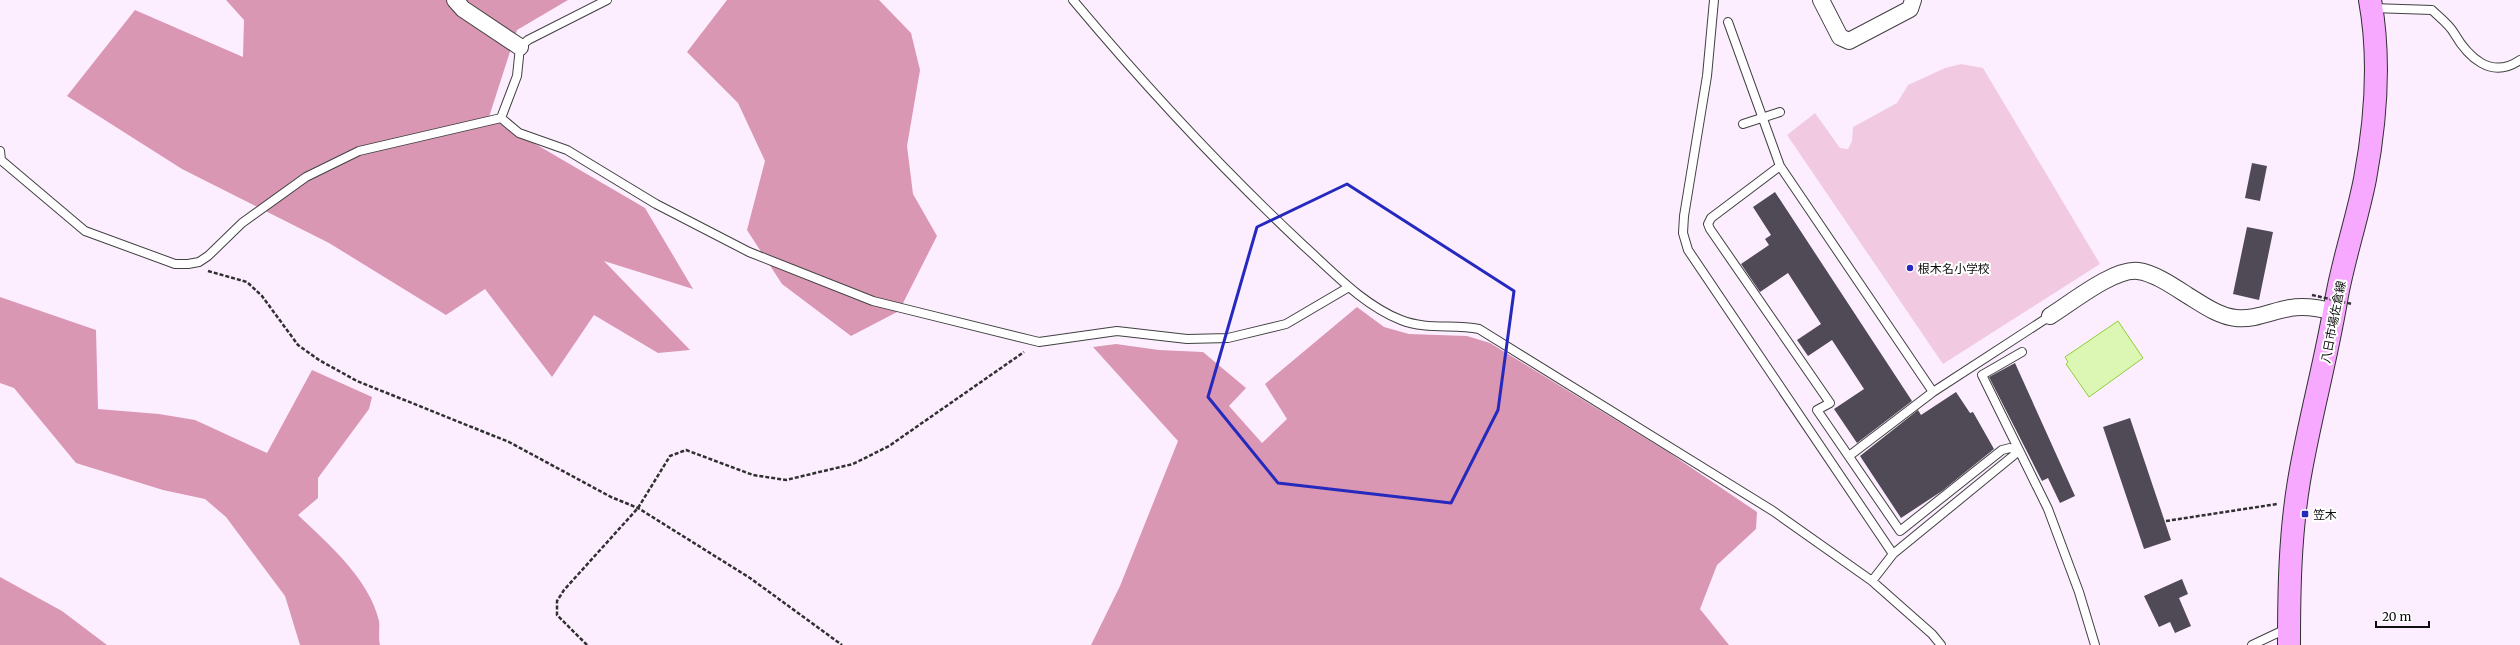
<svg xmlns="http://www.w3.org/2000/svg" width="2520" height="645" font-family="Merriweather,'Noto Sans JP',serif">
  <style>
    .forest { fill: #da97b4 }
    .pitch { fill: #f1cae2 }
    .water { fill: #dcf6b3; stroke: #8fce3a }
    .building { fill: #4f4a56 }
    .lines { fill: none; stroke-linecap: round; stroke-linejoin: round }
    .service-casing { stroke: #414141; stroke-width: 10 }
    .minor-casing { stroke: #414141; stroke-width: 18 }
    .secondary-casing { stroke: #303030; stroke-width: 24 }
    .path { stroke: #303030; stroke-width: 2.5; stroke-dasharray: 4 2; stroke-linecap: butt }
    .service { stroke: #fff; stroke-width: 8 }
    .minor { stroke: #fff; stroke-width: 16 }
    .secondary { stroke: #f7a9ff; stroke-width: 22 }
    .path-bridge { stroke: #303030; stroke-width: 2.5; stroke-dasharray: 4 2; stroke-linecap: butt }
    .marked { fill: none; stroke: #2529be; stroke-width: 3; stroke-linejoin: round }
    .poi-dot { fill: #2529be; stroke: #fff; stroke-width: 1.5 }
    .labels { text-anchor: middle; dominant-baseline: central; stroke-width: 4; stroke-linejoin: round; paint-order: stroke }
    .poi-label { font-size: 12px; fill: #0e0e0e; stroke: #fff; text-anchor: start }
    .street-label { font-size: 12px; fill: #0e0e0e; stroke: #fff }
  </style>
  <rect width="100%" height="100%" fill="#fceeff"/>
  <!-- forest -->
  <path class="forest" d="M226 0H568L517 30 489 117 645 208 693 289 604 261 690 350 658 353 594 315 552 377 485 289 446 315 329 243 182 169 67 96 135 10 243 57 244 20Z
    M727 0H879L911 33 920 70 907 146 913 194 937 236 899 311 851 336 782 284 747 230 765 161 738 103 687 52Z
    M0 297 96 330 98 409 159 414 195 420 267 453 312 370 372 397 369 409 318 478V498L298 515C328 544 369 578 379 621 380 628 378 637 380 645H300L285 596 226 517 205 499 163 490 76 463 14 388 0 383Z
    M1357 307 1384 327 1409 334 1467 336 1490 343 1668 452 1757 512 1756 529 1717 565 1700 609 1729 645H1091L1120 586 1178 441 1093 347 1116 344 1159 350 1203 352 1246 388 1229 406 1262 443 1287 419 1265 384Z
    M0 577 62 611 107 645H0Z"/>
  <!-- pitch -->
  <path class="pitch" d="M1961 64 1983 68 2100 264 1943 364 1787 135 1815 113 1840 148 1848 149 1852 141 1853 127 1897 103 1908 85 1945 68Z"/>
  <!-- water -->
  <path class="water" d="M2118 321 2143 358 2089 397 2066 364 2068 362 2065 357Z"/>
  <!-- building -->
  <path class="building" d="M2252 163 2267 166 2260 201 2245 198Z
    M1775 192 1912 401 1857 443 1834 409 1864 389 1832 340 1808 356 1797 340 1821 324 1788 273 1760 292 1741 264 1769 245 1765 239 1771 235 1753 207Z
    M2247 227 2273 232 2259 300 2233 294Z
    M2015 363 2075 496 2060 503 2048 478 2042 481 1989 377Z
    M1956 392 1970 413 1973 412 1994 449 1942 491 1901 518 1860 456 1918 410 1921 415Z
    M2130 418 2171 540 2144 549 2103 427Z
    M2182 579 2188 594 2179 598 2191 626 2175 633 2170 622 2159 627 2144 596Z"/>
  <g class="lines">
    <defs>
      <path id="service" d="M1073 0C1145 86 1221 168 1303 245 1333 272 1363 305 1401 320 1426 330 1453 324 1479 329L1773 511 1872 581 1932 634 1941 645
        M1714 0 1707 76 1684 216 1683 233 1688 250 1893 554
        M2372 8 2432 10C2439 17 2449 24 2454 33 2468 57 2491 80 2520 60
        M1728 22 1780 166 1933 392
        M501 118 519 133 567 150 656 204 749 252 873 301 1039 342 1117 331 1187 339 1228 338 1286 324 1349 287
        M1743 124 1780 112
        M0 151 1 160 85 231 175 264H188L199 262 208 256 242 223 306 177 359 151 501 118 517 76 520 47 528 40 607 0
        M1780 166 1711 218 1708 224 1710 229 1830 403 1817 410 1900 531 2002 450 2010 448 2019 451
        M2022 352 1982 375 2048 509 2079 592 2095 645
        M1849 456 1933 392 2050 316
        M1872 581 1893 554 2019 451
        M2252 645 2288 628"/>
      <path id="minor" d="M455 0 463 9 520 47
        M1821 0 1840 37 1849 41 1910 9 1913 0
        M2050 316C2071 303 2114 268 2138 271 2154 273 2173 286 2187 295 2202 304 2218 316 2236 318 2255 320 2272 311 2290 308 2305 305 2320 308 2335 312"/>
      <path id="secondary" d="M2289 645C2289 590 2290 535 2299 481 2309 421 2326 361 2336 301 2343 260 2357 220 2365 179 2376 120 2381 60 2370 0"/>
    </defs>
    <!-- service casing -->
    <use href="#service" class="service-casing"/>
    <!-- minor casing -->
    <use href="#minor" class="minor-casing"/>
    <!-- secondary casing -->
    <use href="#secondary" class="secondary-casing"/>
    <!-- path -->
    <path class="path" d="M208 271 247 282 262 296 298 345 319 360 357 381 509 442 611 497 638 508 750 578 842 645
      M2166 521 2277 504
      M587 645 557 615V601L564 590 638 508 670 456 686 450 753 475 786 480 853 464 889 446 1024 352"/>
    <!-- service -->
    <use href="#service" class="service"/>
    <!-- minor -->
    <use href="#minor" class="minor"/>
    <!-- secondary -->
    <use href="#secondary" class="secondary"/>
    <!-- path-bridge -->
    <path class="path-bridge" d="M2312 295 2352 304"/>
  </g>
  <!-- marked area -->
  <path class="marked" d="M1347 184 1514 291 1498 410 1451 503 1278 483 1208 397 1257 227Z"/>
  <!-- markers -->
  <g class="poi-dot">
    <circle cx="1910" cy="268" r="4"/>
    <rect x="2301" y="510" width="8" height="8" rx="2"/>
  </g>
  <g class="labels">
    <!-- poi labels -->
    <g class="poi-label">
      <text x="1918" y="268">根木名小学校</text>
      <text x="2313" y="514">笠木</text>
    </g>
    <!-- street labels -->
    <g class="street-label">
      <text transform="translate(2333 322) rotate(-79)">八日市場佐倉線</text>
    </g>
  </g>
  <!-- scale -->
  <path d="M2376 621v6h53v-6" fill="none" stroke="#0e0e0e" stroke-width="2"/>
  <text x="2382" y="621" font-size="12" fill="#0e0e0e" stroke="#ffffff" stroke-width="3" paint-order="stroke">20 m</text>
</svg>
